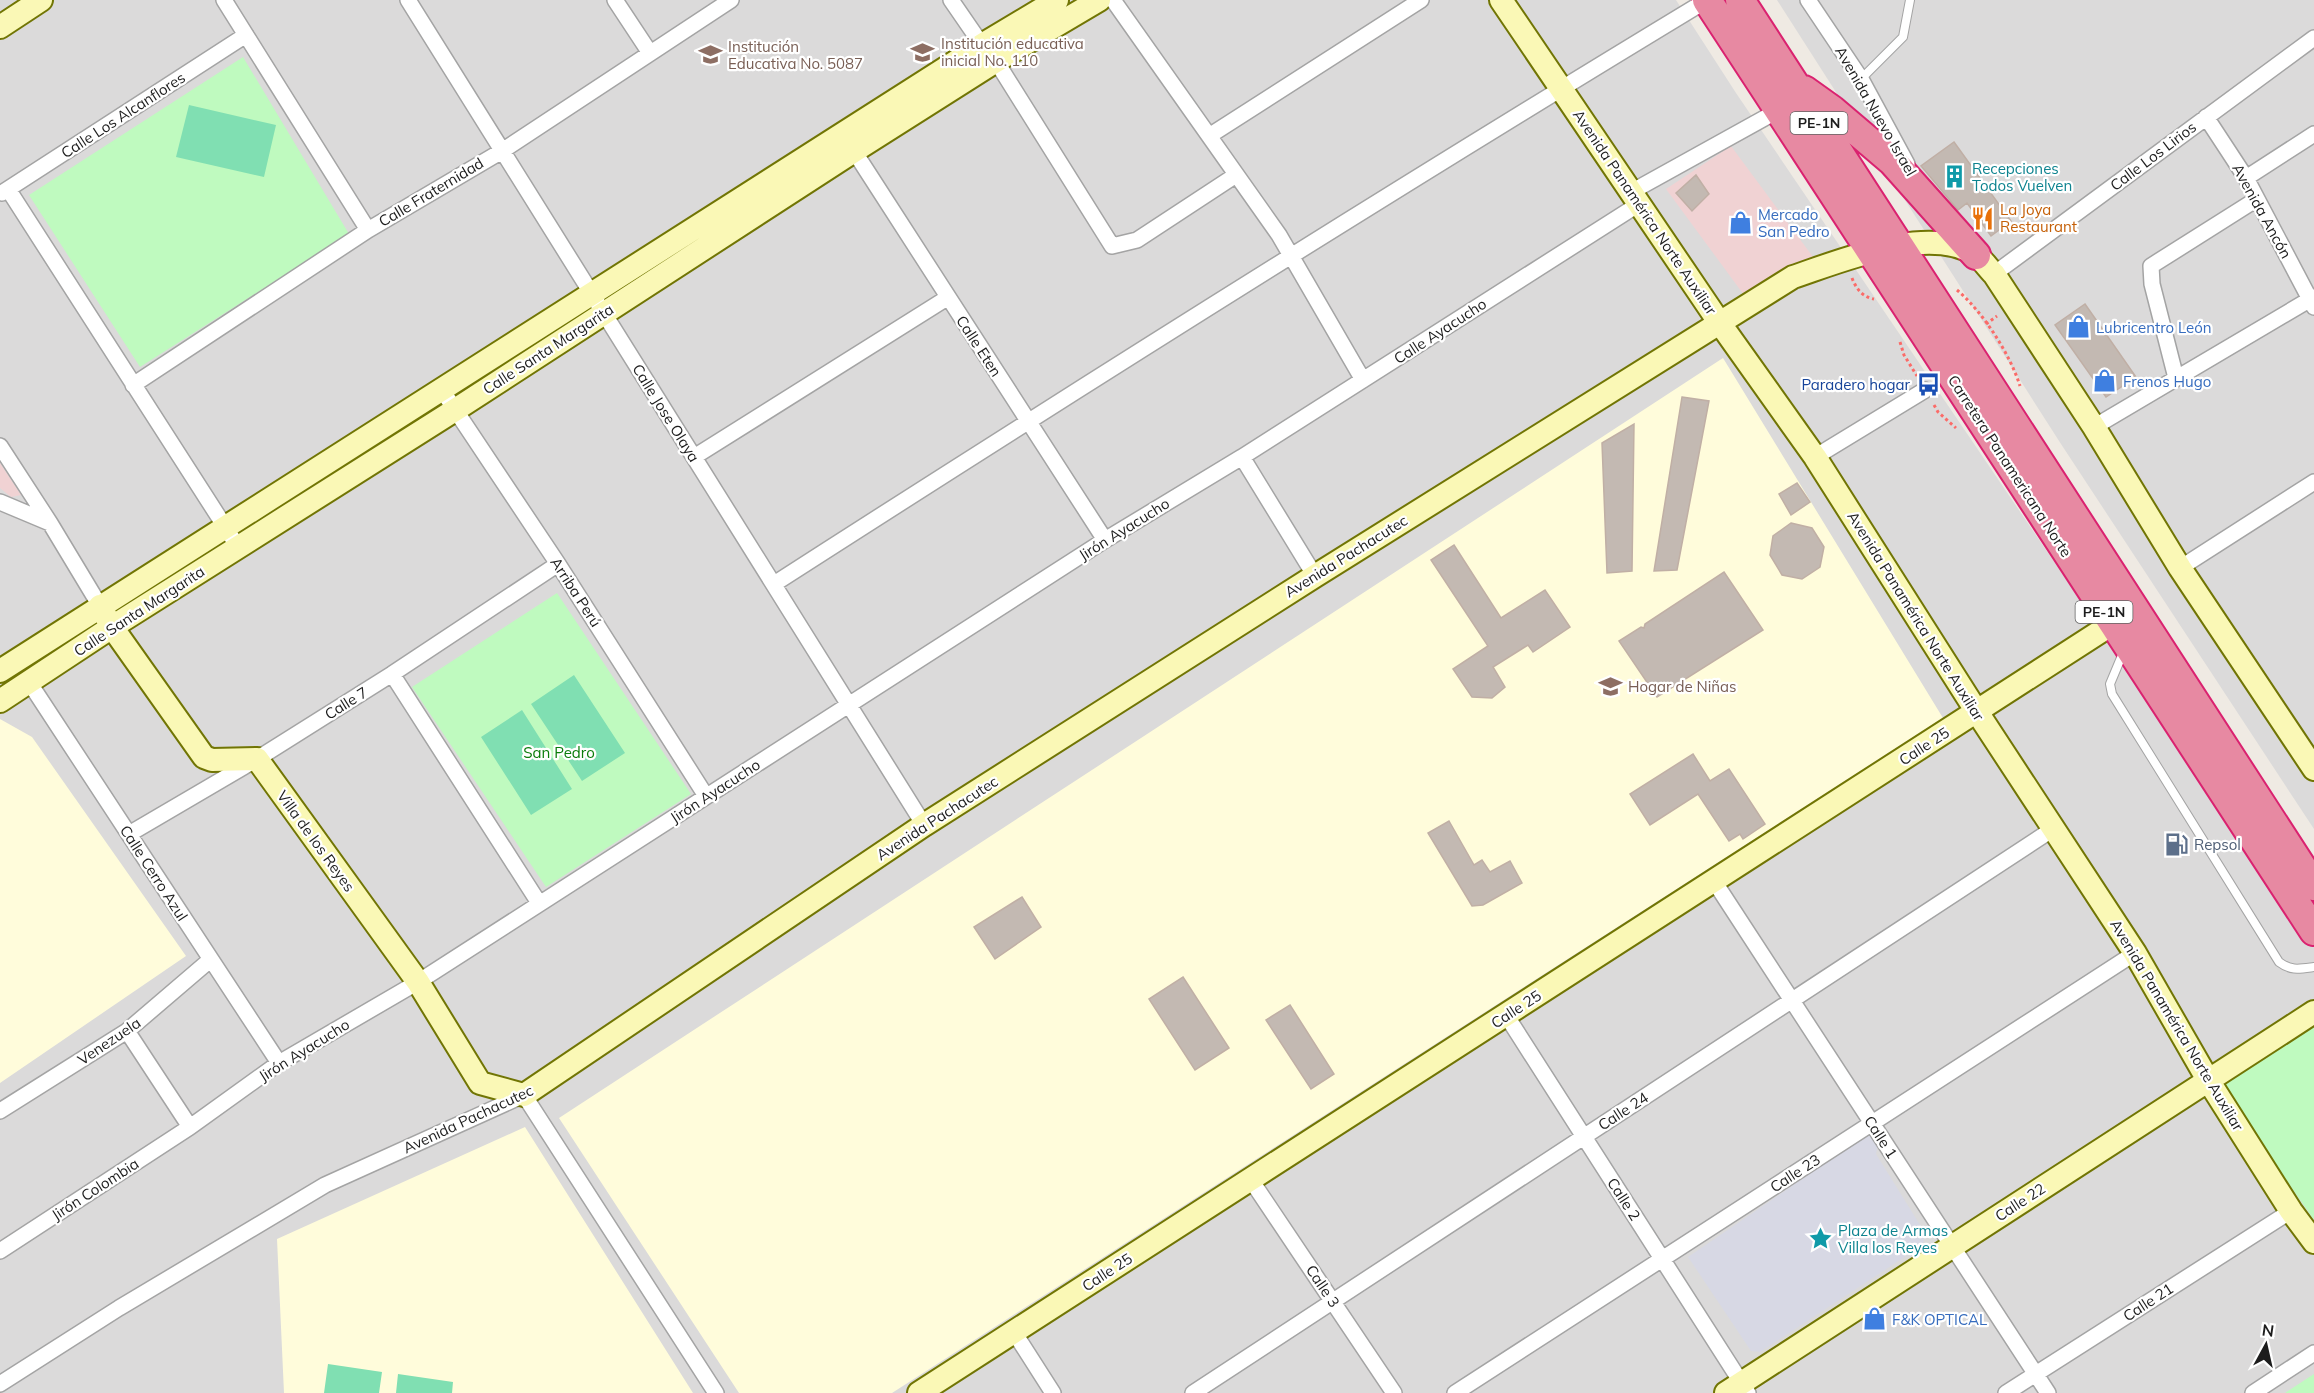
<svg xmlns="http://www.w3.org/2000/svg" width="2314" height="1393" font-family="Mulish,sans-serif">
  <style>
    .residential { fill: #dbdada }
    .commercial { fill: #f0d2d3 }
    .education { fill: #fffcdb }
    .park { fill: #bffabf }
    .pitch { fill: #80dfb2 }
    .plaza { fill: #d7d8e4 }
    .building { fill: #c3b9b2; stroke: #c0afa5; stroke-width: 1.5 }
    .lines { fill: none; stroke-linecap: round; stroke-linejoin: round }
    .lane-casing { stroke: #a4a4a4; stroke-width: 10 }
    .street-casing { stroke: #a4a4a4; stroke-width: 18 }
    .secondary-casing { stroke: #717504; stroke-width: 26 }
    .highway-casing { stroke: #da2270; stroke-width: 32 }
    .path { stroke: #fb6b68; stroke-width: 3; stroke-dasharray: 3 3; stroke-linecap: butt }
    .lane { stroke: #fff; stroke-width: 8 }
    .street { stroke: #fff; stroke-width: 15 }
    .secondary { stroke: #faf8b6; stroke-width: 22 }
    .highway { stroke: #e789a2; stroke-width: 28 }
    .labels { text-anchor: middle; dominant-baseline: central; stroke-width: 4.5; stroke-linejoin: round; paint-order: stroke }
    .shield { fill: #fff; stroke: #616161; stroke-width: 1.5 }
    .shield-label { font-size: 14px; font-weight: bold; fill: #1d1d1d }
    .education-label { font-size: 15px; fill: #785e54; stroke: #fff; text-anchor: start }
    .street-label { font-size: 15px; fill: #1d1d1d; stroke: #fff }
    .culture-label { font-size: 15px; fill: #0d838f; stroke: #fff; text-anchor: start }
    .food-label { font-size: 15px; fill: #c56008; stroke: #fff; text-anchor: start }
    .shop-label { font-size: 15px; fill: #366cbe; stroke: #fff; text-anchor: start }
    .transit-label { font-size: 15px; fill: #164399; stroke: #fff; text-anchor: end }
    .park-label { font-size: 15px; fill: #0a7c0b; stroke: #fff }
    .service-label { font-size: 15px; fill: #4e5e75; stroke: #fff; text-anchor: start }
  </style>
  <rect width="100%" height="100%" fill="#efeae3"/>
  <!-- residential -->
  <path class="residential" d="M0 0H1676L1736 93 2314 945V1393H0Z
    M1777 0H2314V829L2061 444Z"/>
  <!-- commercial -->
  <path class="commercial" d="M1731 146 1813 257 1744 295 1666 189Z
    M0 463 21 495 11 497 0 488Z"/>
  <!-- education -->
  <path class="education" d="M1723 358 1943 718 892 1393H739L559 1118Z
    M0 719 32 737 186 956 0 1083Z
    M525 1127 693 1393H284L277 1239Z"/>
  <!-- park -->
  <path class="park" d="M243 57 349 234 140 367 29 195Z
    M557 593 691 794 546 887 412 687Z
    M2314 1022V1220L2223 1089 2225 1079Z
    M2314 1374V1393H2285Z"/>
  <!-- pitch -->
  <path class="pitch" d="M189 105 276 125 264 177 176 157Z
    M574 675 625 753 582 781 531 704Z
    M522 710 572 789 531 815 481 737Z
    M328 1364 382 1372 379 1393H324Z
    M398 1374 453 1382 452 1393H396Z"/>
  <!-- plaza -->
  <path class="plaza" d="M1868 1134 1878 1144 1876 1154 1925 1233 1923 1245 1760 1352 1751 1351 1688 1257Z"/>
  <!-- building -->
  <path class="building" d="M1954 142 2011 221 1991 236 1967 203 1958 210 1921 166Z
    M1696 175 1709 194 1692 211 1676 193Z
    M2085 304 2136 377 2106 397 2055 325Z
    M1682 397 1709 401 1677 570 1654 571Z
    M1634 424 1632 571 1607 573 1602 443Z
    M1797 483 1810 502 1791 515 1779 494Z
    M1791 523 1812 528 1824 547 1820 567 1802 579 1782 575 1770 555 1773 536Z
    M1454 545 1501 618 1545 590 1570 627 1533 652 1528 645 1493 667 1505 687 1492 698 1472 697 1453 669 1488 646 1431 560Z
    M1724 572 1763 630 1657 697 1619 641 1641 627 1644 628 1645 624Z
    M1693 754 1710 781 1729 769 1765 824 1743 839 1740 834 1729 841 1698 794 1650 825 1630 794Z
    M1449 821 1474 865 1482 860 1490 872 1510 861 1522 883 1483 905 1472 906 1428 833Z
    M1022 897 1041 927 995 959 974 927Z
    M1183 977 1229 1048 1195 1070 1149 999Z
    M1290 1005 1334 1074 1311 1089 1266 1020Z"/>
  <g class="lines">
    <defs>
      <path id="lane" d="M1861 79 1903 37 1910 0
        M2123 653 2110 684 2112 694 2279 962C2291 971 2299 969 2314 967"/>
      <path id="street" d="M224 0 368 230
        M408 0 924 825
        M615 0 650 53
        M951 0 982 45
        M1113 0 1279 235 1363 380
        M1808 0 1861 79 1907 164
        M996 61 1112 246 1137 240 1236 175
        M2206 117 2246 178 2314 307
        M1209 136 1421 0
        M854 151 1105 540
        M2246 178 2314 134
        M8 189 238 547
        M1631 192 1779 110
        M2 193 246 35
        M1994 274 2314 38
        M2176 378 2152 284 2151 266 2257 199
        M133 385 368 230 502 151 731 0
        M442 390 558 564 706 796
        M2094 427 2314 297
        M0 446 50 523 100 606
        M694 457 947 298
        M1242 457 1315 576
        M1815 457 1925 390
        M0 502 50 523
        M2180 568 2314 482
        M774 584C1082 386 1393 190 1707 0
        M392 674 539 903
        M29 682 279 1063
        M129 834 257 759 392 674 558 564
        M1714 881 2048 1393
        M1506 1015 1748 1393
        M127 1031 190 1127
        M0 1111 127 1031 210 960
        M1251 1180 1394 1393
        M0 1251 190 1127 279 1063 418 982 1105 540 1242 457 1639 204
        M1014 1332 1053 1393
        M0 1384 119 1308 325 1185 524 1095 716 1393
        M1193 1393 2053 829
        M1455 1393 2135 953
        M2006 1393 2291 1211
        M2253 1393 2314 1353"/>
      <path id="secondary" d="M1501 0 1719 322 1815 457 1977 712 2135 953 2208 1080 2291 1211 2314 1242
        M0 27 41 0
        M100 606 112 627 204 757 212 760 257 759 418 982 480 1083 524 1095 924 825 1315 576 1793 277C1841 261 1928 224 1975 254 1982 259 1988 268 1994 274L2094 427 2180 568 2314 769
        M0 671 982 45 1057 0
        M0 701 112 627 455 410 854 151 996 61 1099 0
        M919 1393 2112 624
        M1726 1393 2314 1012"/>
      <path id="highway" d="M1707 0C1910 310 2110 622 2314 931
        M1740 0 2314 886
        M1804 90 1832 110 1892 161 1976 255"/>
    </defs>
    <!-- lane casing -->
    <use href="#lane" class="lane-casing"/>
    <!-- street casing -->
    <use href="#street" class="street-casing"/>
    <!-- secondary casing -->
    <use href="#secondary" class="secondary-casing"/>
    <!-- highway casing -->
    <use href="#highway" class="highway-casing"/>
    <!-- path -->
    <path class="path" d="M1852 278C1856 288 1862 297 1874 299
      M1957 290C1983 312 2010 354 2020 386
      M1986 324 1997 316
      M1900 342 1904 355 1917 376
      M1934 405 1938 412 1956 428"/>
    <!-- lane -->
    <use href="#lane" class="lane"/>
    <!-- street -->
    <use href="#street" class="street"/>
    <!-- secondary -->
    <use href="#secondary" class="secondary"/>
    <!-- highway -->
    <use href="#highway" class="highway"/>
  </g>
  <!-- icons -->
  <defs>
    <symbol id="school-bare" viewBox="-9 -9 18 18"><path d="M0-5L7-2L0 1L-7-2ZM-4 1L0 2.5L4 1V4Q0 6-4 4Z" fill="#8d6e63" stroke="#fff" stroke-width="2.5" paint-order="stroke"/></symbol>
    <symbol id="building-bare" viewBox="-9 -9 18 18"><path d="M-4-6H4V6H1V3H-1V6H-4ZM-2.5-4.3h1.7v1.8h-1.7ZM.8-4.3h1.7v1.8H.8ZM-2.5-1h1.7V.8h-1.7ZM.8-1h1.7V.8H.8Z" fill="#0f9aa8" stroke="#fff" stroke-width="2.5" paint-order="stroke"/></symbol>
    <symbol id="restaurant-bare" viewBox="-9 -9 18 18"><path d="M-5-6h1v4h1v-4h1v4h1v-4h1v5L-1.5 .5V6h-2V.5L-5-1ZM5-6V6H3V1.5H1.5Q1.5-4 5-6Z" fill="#e8710a" stroke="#fff" stroke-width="2.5" paint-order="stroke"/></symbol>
    <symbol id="shop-bare" viewBox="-9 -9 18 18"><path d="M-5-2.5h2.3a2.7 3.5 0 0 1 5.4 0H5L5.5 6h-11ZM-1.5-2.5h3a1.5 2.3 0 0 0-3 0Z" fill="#3f7fe0" stroke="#fff" stroke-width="2.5" paint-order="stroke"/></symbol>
    <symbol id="bus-bare" viewBox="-9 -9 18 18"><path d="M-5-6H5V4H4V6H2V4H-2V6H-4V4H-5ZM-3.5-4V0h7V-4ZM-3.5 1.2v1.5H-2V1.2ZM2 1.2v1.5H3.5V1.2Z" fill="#1a4fb4" stroke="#fff" stroke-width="2.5" paint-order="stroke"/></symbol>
    <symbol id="fuel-bare" viewBox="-9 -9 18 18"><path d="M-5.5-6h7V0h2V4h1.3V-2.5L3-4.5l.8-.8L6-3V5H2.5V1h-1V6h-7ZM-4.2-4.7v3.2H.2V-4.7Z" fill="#5c6f8a" stroke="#fff" stroke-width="2.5" paint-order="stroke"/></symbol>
    <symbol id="sight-bare" viewBox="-9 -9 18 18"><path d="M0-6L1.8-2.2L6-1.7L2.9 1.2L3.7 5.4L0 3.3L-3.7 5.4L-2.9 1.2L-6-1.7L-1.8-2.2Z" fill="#0f9aa8" stroke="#fff" stroke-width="2.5" paint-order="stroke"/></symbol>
  </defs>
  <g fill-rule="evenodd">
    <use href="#school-bare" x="906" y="36" width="33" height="33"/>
    <use href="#school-bare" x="694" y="38" width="33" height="33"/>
    <use href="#building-bare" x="1938" y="160" width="33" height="33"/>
    <use href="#restaurant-bare" x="1966" y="202" width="33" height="33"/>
    <use href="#shop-bare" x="1724" y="206" width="33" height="33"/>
    <use href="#shop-bare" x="2062" y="310" width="33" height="33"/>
    <use href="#shop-bare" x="2088" y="364" width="33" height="33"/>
    <use href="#bus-bare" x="1912" y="368" width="33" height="33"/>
    <use href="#school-bare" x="1594" y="670" width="33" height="33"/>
    <use href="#fuel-bare" x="2160" y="828" width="33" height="33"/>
    <use href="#sight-bare" x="1804" y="1222" width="33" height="33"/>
    <use href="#shop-bare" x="1858" y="1302" width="33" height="33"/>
  </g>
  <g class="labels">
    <!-- shield labels -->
    <g class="shield">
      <rect x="1790.5" y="112" width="57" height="22" rx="4.5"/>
      <rect x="2075.5" y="601" width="57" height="22" rx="4.5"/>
    </g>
    <g class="shield-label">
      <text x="1819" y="123">PE-1N</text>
      <text x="2104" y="612">PE-1N</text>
    </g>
    <!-- education labels -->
    <g class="education-label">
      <text x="941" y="43">Institución educativa<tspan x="941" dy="17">inicial No. 110</tspan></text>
      <text x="728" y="46">Institución<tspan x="728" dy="17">Educativa No. 5087</tspan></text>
      <text x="1628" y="686">Hogar de Niñas</text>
    </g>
    <!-- street labels -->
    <g class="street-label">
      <text transform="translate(1876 111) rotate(60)">Avenida Nuevo Israel</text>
      <text transform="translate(123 115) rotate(-33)">Calle Los Alcanflores</text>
      <text transform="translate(2153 156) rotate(-37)">Calle Los Lirios</text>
      <text transform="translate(431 192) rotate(-31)">Calle Fraternidad</text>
      <text transform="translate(2262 211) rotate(61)">Avenida Ancón</text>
      <text transform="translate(1645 212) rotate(56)">Avenida Panamérica Norte Auxiliar</text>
      <text transform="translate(1440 331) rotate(-33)">Calle Ayacucho</text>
      <text transform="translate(979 346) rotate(57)">Calle Eten</text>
      <text transform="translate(548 349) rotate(-33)">Calle Santa Margarita</text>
      <text transform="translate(666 413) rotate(58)">Calle Jose Olaya</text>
      <text transform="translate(2010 466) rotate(57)">Carretera Panamericana Norte</text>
      <text transform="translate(1124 529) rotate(-32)">Jirón Ayacucho</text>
      <text transform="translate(1346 556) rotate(-32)">Avenida Pachacutec</text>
      <text transform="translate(576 592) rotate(57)">Arriba Perú</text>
      <text transform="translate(139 611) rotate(-33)">Calle Santa Margarita</text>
      <text transform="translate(1916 616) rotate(58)">Avenida Panamérica Norte Auxiliar</text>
      <text transform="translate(346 703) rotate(-32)">Calle 7</text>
      <text transform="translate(1924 746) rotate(-33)">Calle 25</text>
      <text transform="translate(715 791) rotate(-33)">Jirón Ayacucho</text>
      <text transform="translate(937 818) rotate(-33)">Avenida Pachacutec</text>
      <text transform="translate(316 841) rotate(54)">Villa de los Reyes</text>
      <text transform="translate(154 873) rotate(57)">Calle Cerro Azul</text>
      <text transform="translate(1516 1009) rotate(-33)">Calle 25</text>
      <text transform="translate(2177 1025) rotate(59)">Avenida Panamérica Norte Auxiliar</text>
      <text transform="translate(109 1041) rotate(-34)">Venezuela</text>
      <text transform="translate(304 1050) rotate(-32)">Jirón Ayacucho</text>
      <text transform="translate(1623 1111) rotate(-33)">Calle 24</text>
      <text transform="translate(468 1119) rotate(-25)">Avenida Pachacutec</text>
      <text transform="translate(1881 1137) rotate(57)">Calle 1</text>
      <text transform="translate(1795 1173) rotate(-33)">Calle 23</text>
      <text transform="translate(95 1189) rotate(-33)">Jirón Colombia</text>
      <text transform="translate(1624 1199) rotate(57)">Calle 2</text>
      <text transform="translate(2020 1202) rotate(-33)">Calle 22</text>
      <text transform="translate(1107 1272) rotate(-33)">Calle 25</text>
      <text transform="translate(1323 1286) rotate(56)">Calle 3</text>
      <text transform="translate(2148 1302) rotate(-33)">Calle 21</text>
    </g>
    <!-- culture labels -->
    <g class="culture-label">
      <text x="1972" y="168">Recepciones<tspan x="1972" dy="17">Todos Vuelven</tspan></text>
      <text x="1838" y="1230">Plaza de Armas<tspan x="1838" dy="17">Villa los Reyes</tspan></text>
    </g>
    <!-- food labels -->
    <g class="food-label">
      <text x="2000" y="209">La Joya<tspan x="2000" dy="17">Restaurant</tspan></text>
    </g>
    <!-- shop labels -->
    <g class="shop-label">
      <text x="1758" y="214">Mercado<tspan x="1758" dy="17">San Pedro</tspan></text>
      <text x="2096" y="327">Lubricentro León</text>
      <text x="2123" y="381">Frenos Hugo</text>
      <text x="1892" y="1319">F&amp;K OPTICAL</text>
    </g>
    <!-- transit labels -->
    <g class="transit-label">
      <text x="1910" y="384">Paradero hogar</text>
    </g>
    <!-- park labels -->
    <g class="park-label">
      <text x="559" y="752">San Pedro</text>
    </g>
    <!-- service labels -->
    <g class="service-label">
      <text x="2194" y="844">Repsol</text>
    </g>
  </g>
  <!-- north arrow -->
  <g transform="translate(2266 1345) rotate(8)" stroke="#ffffff" stroke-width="4.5" paint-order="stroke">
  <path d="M0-4.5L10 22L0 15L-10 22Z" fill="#1d1d1d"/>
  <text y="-9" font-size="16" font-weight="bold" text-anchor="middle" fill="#1d1d1d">N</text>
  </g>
</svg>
